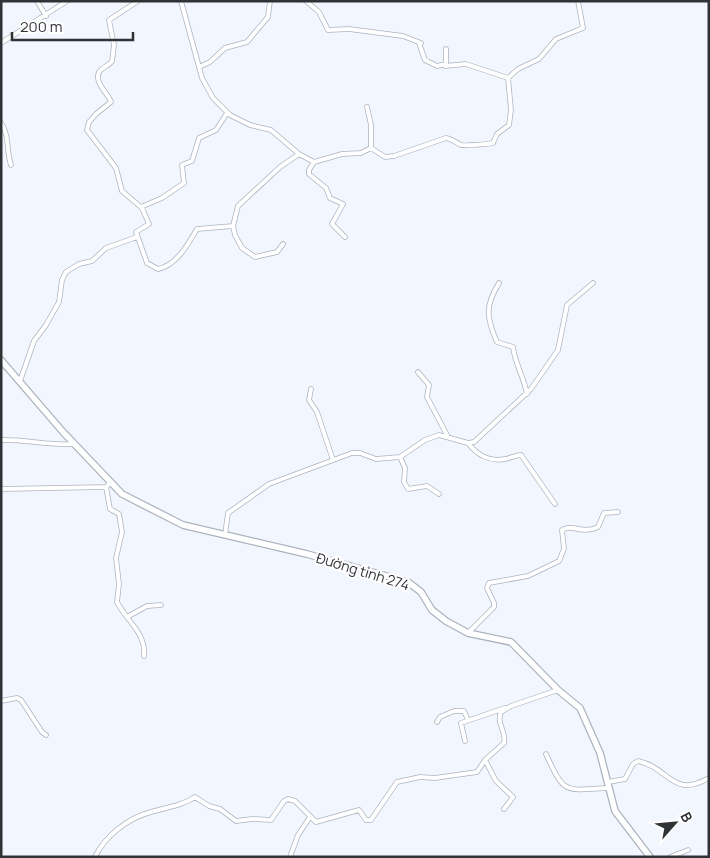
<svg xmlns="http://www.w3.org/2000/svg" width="710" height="858" font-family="Manrope,sans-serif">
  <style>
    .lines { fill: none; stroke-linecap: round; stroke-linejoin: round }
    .street-casing { stroke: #adb3bd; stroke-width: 5.5 }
    .secondary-casing { stroke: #adb3bd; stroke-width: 8 }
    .street { stroke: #fff; stroke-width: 4 }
    .secondary { stroke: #fff; stroke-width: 5.5 }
    .labels { text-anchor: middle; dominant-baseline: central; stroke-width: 4.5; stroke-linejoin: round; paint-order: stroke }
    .street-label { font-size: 14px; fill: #303236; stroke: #fff }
  </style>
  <rect width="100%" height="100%" fill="#f1f6ff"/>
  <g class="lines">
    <defs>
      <path id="street" d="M37 1 46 16
        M138 1 109 20 114 45 112 61C109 66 102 67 99 72 94 83 108 93 111 102L96 114 89 122 87 130 116 168 122 191 142 208 149 224 136 232 147 263 158 269C177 265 188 244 197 229L233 226
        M181 1 202 78 213 98 230 115 250 125 271 130 299 154 314 162 342 154 361 153 371 148 385 157 394 156 446 138C452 139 455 142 461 145 463 146 490 144 493 143L497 134 509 125 511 110 508 78 518 69 539 59 556 39 583 28 578 1
        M306 1 319 12 328 30 349 29 403 36 421 43
        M1 43 67 1
        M419 43 425 60 437 66 446 64V49
        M445 66 466 64 508 78
        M199 67 210 62 225 48 247 42 268 17 270 1
        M367 107 371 125V148
        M1 123C10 136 6 151 11 165
        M314 162 309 170V174L326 188 330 198 343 204 332 224 345 237
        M141 207 162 198 184 183 182 165 192 161 199 138 216 130 227 113
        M283 244 277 252 255 257 242 248 235 235 233 226 238 206 280 167 299 154
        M499 283C485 306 486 317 497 342L513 347C515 364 524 377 527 394
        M418 372 429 385 427 397 447 435
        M20 381 34 341 46 325 59 302 62 280 66 272 79 264 92 261 106 248 137 237
        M311 389 309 400 317 412 333 460
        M1 440C26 439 49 446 74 444
        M468 443C477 455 490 462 505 459 511 458 516 455 521 455L555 504
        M400 457 405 468 404 482 408 489 427 486 439 494
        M106 487 110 509 119 514 122 532 116 558 119 584 117 602C127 622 146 632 144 656
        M1 489 106 487 110 483
        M225 535 228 513 269 484 352 453H360L376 459 400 457 425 440 439 435 468 443 474 442 531 389 558 350 567 305 593 283
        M127 617 147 606 161 605
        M468 633 494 607V603L487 588 489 583 528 576 559 561 564 549 562 530C573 523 582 535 598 527L604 513 618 512
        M1 701 17 698 21 700 42 732 46 735
        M437 722 440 717 454 711H464L468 720
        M465 741 461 723 505 708
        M546 754C565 796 565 790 609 788
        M485 760 496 781 513 797 504 809
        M608 782 625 779 633 764 638 761C670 768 672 799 709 778
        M95 857C105 836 128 818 151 812 168 807 181 806 195 797L209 806 220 809 236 821 252 819 271 820 284 801 288 799 295 801 316 822 359 810 366 820H371L397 782 420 777 435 778 477 772 485 760 504 743C507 732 496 724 501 712L511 706 558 690
        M290 857 298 835 310 817
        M670 857 688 850"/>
      <path id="secondary" d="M1 360 63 432 122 494 183 525 307 554 408 582 421 592 432 610 446 621 468 633 511 642 558 690 580 708 600 753 615 811 650 857"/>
    </defs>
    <!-- street casing -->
    <use href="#street" class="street-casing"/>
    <!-- secondary casing -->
    <use href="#secondary" class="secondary-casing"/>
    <!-- street -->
    <use href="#street" class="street"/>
    <!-- secondary -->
    <use href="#secondary" class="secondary"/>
  </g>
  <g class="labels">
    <!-- street labels -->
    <g class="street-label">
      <text transform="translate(363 571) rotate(17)">Đường tỉnh 274</text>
    </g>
  </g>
  <!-- border -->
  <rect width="710" height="858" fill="none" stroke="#303236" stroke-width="5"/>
  <!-- north arrow -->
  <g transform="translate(675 823) rotate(63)" stroke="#ffffff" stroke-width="4" paint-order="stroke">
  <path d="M0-4L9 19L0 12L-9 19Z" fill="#303236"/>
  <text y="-8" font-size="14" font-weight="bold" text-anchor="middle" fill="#303236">B</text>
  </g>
  <!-- scale -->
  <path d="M12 32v8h121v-8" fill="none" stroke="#303236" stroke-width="2.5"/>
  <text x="20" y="32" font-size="15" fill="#303236" stroke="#ffffff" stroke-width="4" paint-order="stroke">200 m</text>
</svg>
